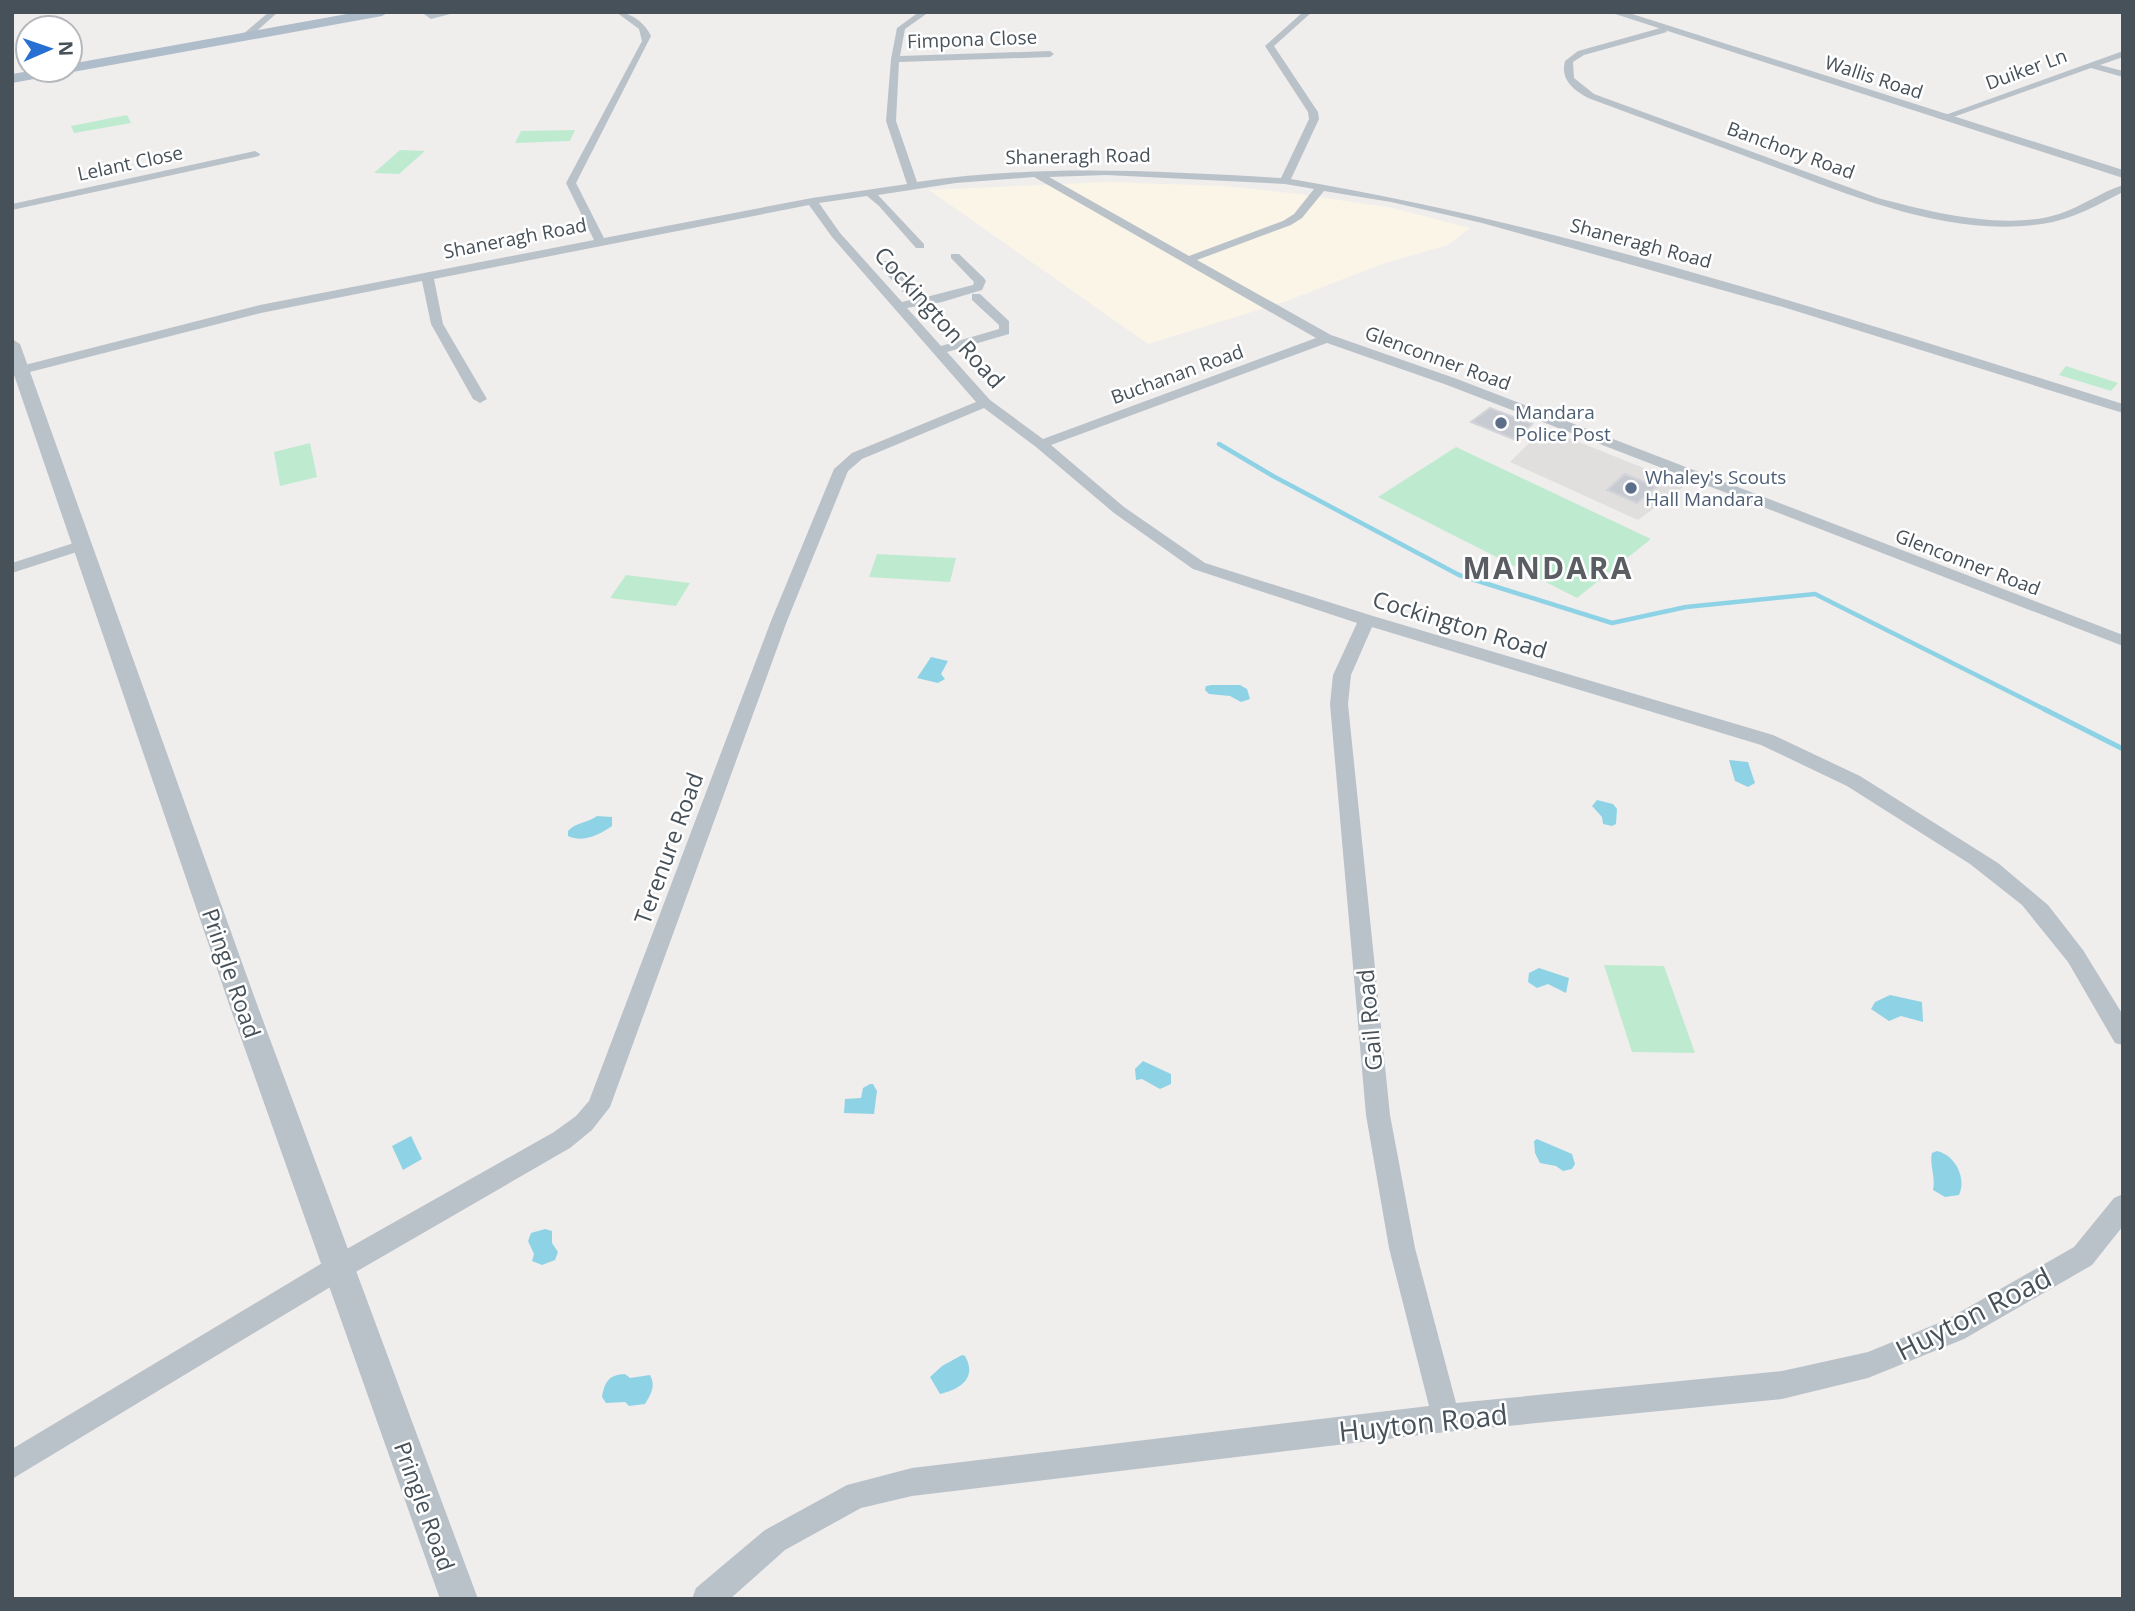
<svg xmlns="http://www.w3.org/2000/svg" width="2135" height="1611" font-family="'Open Sans',sans-serif">
  <style>
    .commercial { fill: #faf5e7 }
    .education { fill: #e1dede }
    .green { fill: #beebd0 }
    .water { fill: #8ed3e5 }
    .lines { fill: none; stroke-linecap: round; stroke-linejoin: round }
    .stream-far1 { stroke: #8ed3e5; stroke-width: 4.5 }
    .stream { stroke: #8ed3e5; stroke-width: 5 }
    .building { fill: #c7cad0; stroke: #d2d4d9; stroke-width: 2 }
    .minor { fill: #bac2c9; fill-rule: evenodd }
    .tertiary { fill: #bac2c9; fill-rule: evenodd }
    .primary { fill: #afbdcb; fill-rule: evenodd }
    .service-dot { fill: #5c6f8a; stroke: #fff; stroke-width: 2.5 }
    .labels { text-anchor: middle; dominant-baseline: central; stroke-width: 5; stroke-linejoin: round; paint-order: stroke }
    .far-street-label { font-size: 19px; fill: #475159; stroke: #fff }
    .far-service-label { font-size: 19px; fill: #4e5e75; stroke: #fff; text-anchor: start }
    .street-label { font-size: 23px; fill: #475159; stroke: #fff }
    .near-street-label { font-size: 28px; fill: #475159; stroke: #fff }
    .district-label { font-size: 30px; font-weight: bold; letter-spacing: 2px; fill: #5a5e62; stroke: #fff }
  </style>
  <rect width="100%" height="100%" fill="#f0eded"/>
  <!-- commercial -->
  <path class="commercial" d="M1107 182 1224 186 1299 194 1393 208 1470 228 1448 245 1382 264 1287 301 1148 344 929 190Z"/>
  <!-- education -->
  <path class="education" d="M1544 428 1686 485 1638 520 1510 462Z"/>
  <!-- green -->
  <path class="green" d="M127 115 131 123 74 133 71 126Z
    M575 130 570 141 515 143 521 131Z
    M400 150 425 151 399 174 374 173Z
    M2066 366 2118 383 2111 391 2059 375Z
    M310 443 317 477 280 486 274 452Z
    M1456 447 1651 539 1577 598 1378 497Z
    M877 554 956 558 950 582 869 577Z
    M626 575 690 583 676 606 610 598Z
    M1604 965 1664 966 1695 1053 1632 1052Z"/>
  <!-- water -->
  <path class="water" d="M931 657 948 661 941 674 945 679 938 683 917 678Z
    M1212 685H1240L1247 689 1250 699 1241 702 1230 696 1209 694 1205 690 1206 686Z
    M1729 760 1748 762 1755 783 1748 787 1735 781Z
    M1597 800 1613 804 1617 809 1616 824 1612 826 1603 824 1602 817 1592 806Z
    M597 816 612 817V826C599 835 583 843 568 836V831C576 822 588 823 597 816Z
    M1539 968 1569 978 1566 993 1548 984 1537 988 1528 982 1529 973Z
    M1890 995 1922 1002 1923 1022 1901 1016 1889 1021 1871 1009 1875 1002Z
    M1143 1061 1171 1074V1084L1160 1089 1142 1079 1136 1080 1135 1069Z
    M870 1084H873L877 1091 874 1114 844 1113 845 1099 861 1098 863 1088Z
    M411 1136 422 1159 403 1170 392 1146Z
    M1537 1139 1572 1154 1575 1164 1572 1169 1563 1171 1556 1166 1540 1163 1535 1153 1534 1141Z
    M1937 1151C1955 1155 1967 1178 1959 1195L1945 1197 1933 1190C1936 1177 1929 1165 1932 1153Z
    M545 1229 552 1231V1243L558 1252 555 1260 542 1265 532 1261 534 1254 528 1241 531 1233Z
    M962 1355 965 1356C977 1377 962 1389 940 1394L930 1377 942 1366Z
    M625 1374 630 1378 650 1375C656 1386 651 1394 645 1404L629 1406 625 1402 606 1403 602 1397C605 1381 609 1375 625 1374Z"/>
  <g class="lines">
    <!-- stream-far1 -->
    <path class="stream-far1" d="M1219 444 1273 476 1459 575 1612 623 1686 607 1815 594 2048 711"/>
    <!-- stream -->
    <path class="stream" d="M2044 709 2123 749"/>
  </g>
  <!-- building -->
  <path class="building" d="M1490 408 1532 424 1516 440 1471 422Z
    M1625 474 1656 487 1637 503 1607 490Z"/>
  <g class="lines">
    <!-- minor -->
    <path class="minor" d="M269 12H278L248 39H242V35Z
      M421 12H458L431 19Z
      M616 12C631 12 645 23 651 36L576 183 604 238 812 198 907 184 886 121 891 59 897 28 919 12H929L905 29 900 56 1050 51 1054 54 1050 57 899 62 896 121 917 182C1042 164 1156 171 1281 178L1309 119 1308 112 1265 46 1303 12H1312L1274 46 1318 112 1319 119 1291 179C1575 227 1849 319 2123 404V413L1783 307 1482 223 1391 202 1324 191 1302 218 1291 225 1197 260 1331 335 1457 379 2123 635V646L1447 385 1327 343 1051 445 1124 507 1205 563 1373 616 1773 735 1860 776 1998 863 2048 905 2083 950 2123 1015V1045L2115 1043 2068 962 2022 905 1970 864 1847 786 1761 745 1372 627 1351 675 1348 704 1390 1115 1415 1248 1456 1403 1782 1371 1868 1352 1946 1320 2074 1247 2114 1198 2123 1194V1226L2092 1265 1964 1339 1868 1378 1782 1399 1446 1432 912 1496 861 1508 785 1550 730 1599H692L696 1588 765 1530 847 1485 912 1468 1429 1406 1389 1248 1366 1115 1330 704 1333 675 1357 623 1193 569 1114 513 1036 447 984 408 862 459 848 471 787 621 610 1107 592 1130 570 1148 347 1277 12 1479V1449L329 1259 554 1132 576 1116 589 1101 771 621 834 469 852 453 976 402 832 237 809 205 434 279 443 324 487 399 480 403 473 399 431 324 422 281 261 313 22 374 15 370 17 367 260 305 594 240 566 183 642 41 639 29ZM1106 175 1285 184 1314 189 1294 214 1283 221 1189 256 1049 177ZM1034 177 1316 338 1043 439 990 400 947 352 1009 334V321L980 294H972V300L999 325V329L941 346 907 308 942 302 982 290 986 281 984 278 959 254H951V258L974 282 973 285 922 298 888 261H880V267L910 300 902 302 840 233 819 203 867 196 879 206 916 248H924V244L878 195 956 183Z
      M1664 27 1667 32 1584 55 1573 62 1574 78 1594 94 1878 198C1930 212 2006 231 2059 214 2081 207 2101 192 2123 185V192C2094 207 2067 222 2034 225 1944 235 1855 197 1772 166 1711 143 1649 121 1588 98 1573 90 1560 79 1565 61L1578 51Z
      M2123 51V57L2100 65 2123 71V77L2091 68 1945 120 1937 118Z
      M255 151 260 154 259 156 12 210V204Z
      M83 540 89 542 91 545 89 548 12 573V563Z"/>
    <!-- tertiary -->
    <path class="tertiary" d="M1609 12H1626L2123 170V178Z
      M12 339 20 344 258 1007 478 1599H440L230 1007 12 369Z"/>
    <!-- primary -->
    <path class="primary" d="M358 12H389L382 16 12 83V74L36 70H70V64Z"/>
  </g>
  <!-- markers -->
  <g class="service-dot">
    <circle cx="1501" cy="423" r="7"/>
    <circle cx="1631" cy="488" r="7"/>
  </g>
  <g class="labels">
    <!-- far-street labels -->
    <g class="far-street-label">
      <text transform="translate(972 39) rotate(-2)">Fimpona Close</text>
      <text transform="translate(2026 69) rotate(-20)">Duiker Ln</text>
      <text transform="translate(1874 77) rotate(18)">Wallis Road</text>
      <text transform="translate(1791 150) rotate(20)">Banchory Road</text>
      <text transform="translate(1078 156) rotate(-1)">Shaneragh Road</text>
      <text transform="translate(130 163) rotate(-12)">Lelant Close</text>
      <text transform="translate(515 238) rotate(-11)">Shaneragh Road</text>
      <text transform="translate(1641 243) rotate(15)">Shaneragh Road</text>
      <text transform="translate(1438 358) rotate(20)">Glenconner Road</text>
      <text transform="translate(1177 374) rotate(-20)">Buchanan Road</text>
      <text transform="translate(1968 562) rotate(21)">Glenconner Road</text>
    </g>
    <!-- far-service labels -->
    <g class="far-service-label">
      <text x="1515" y="412">Mandara<tspan x="1515" dy="22">Police Post</tspan></text>
      <text x="1645" y="477">Whaley's Scouts<tspan x="1645" dy="22">Hall Mandara</tspan></text>
    </g>
    <!-- street labels -->
    <g class="street-label">
      <text transform="translate(940 317) rotate(48)">Cockington Road</text>
      <text transform="translate(1460 624) rotate(17)">Cockington Road</text>
      <text transform="translate(668 848) rotate(-70)">Terenure Road</text>
      <text transform="translate(232 973) rotate(71)">Pringle Road</text>
      <text transform="translate(1369 1020) rotate(-95)">Gail Road</text>
      <text transform="translate(425 1506) rotate(70)">Pringle Road</text>
    </g>
    <!-- near-street labels -->
    <g class="near-street-label">
      <text transform="translate(1973 1313) rotate(-27)">Huyton Road</text>
      <text transform="translate(1423 1422) rotate(-6)">Huyton Road</text>
    </g>
    <!-- district labels -->
    <g class="district-label">
      <text x="1548" y="567">MANDARA</text>
    </g>
  </g>
  <!-- border -->
  <rect width="2135" height="1611" fill="none" stroke="#475159" stroke-width="28"/>
  <!-- north arrow -->
  <g transform="translate(49 49) rotate(88)"><circle r="33" fill="#ffffff" stroke="#b5b9bd" stroke-width="2"/>
  <path d="M0-5L12 26L0 18L-12 26Z" fill="#2570d2"/>
  <text y="-10" font-size="19" font-weight="bold" text-anchor="middle" fill="#475159">N</text>
  </g>
</svg>
